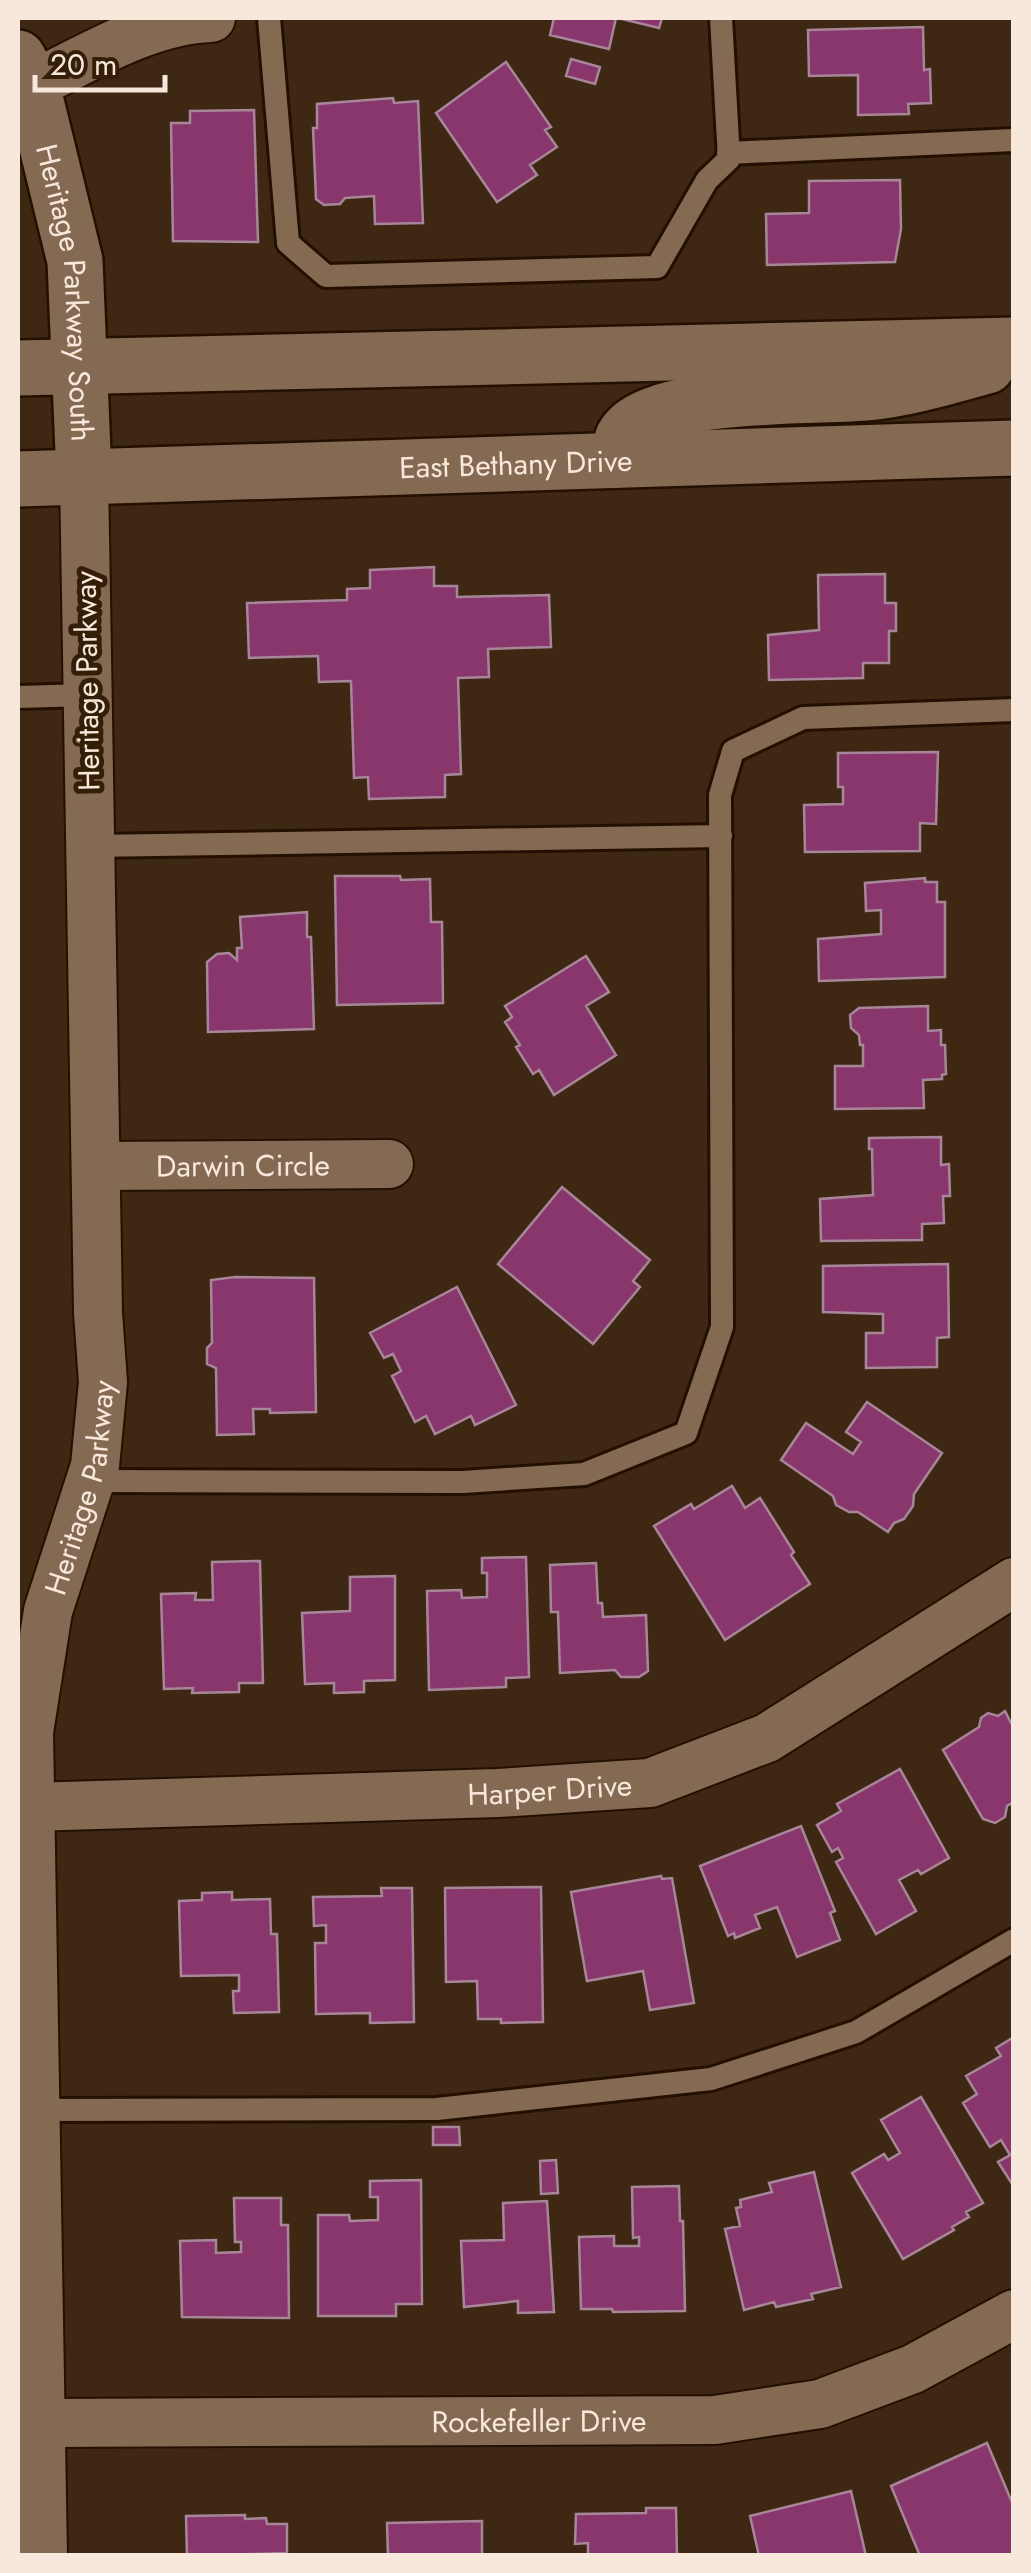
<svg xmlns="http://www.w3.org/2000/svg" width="1031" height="2573" font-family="Jost,sans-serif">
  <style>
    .building { fill: #88366b; stroke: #a78699; stroke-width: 2.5 }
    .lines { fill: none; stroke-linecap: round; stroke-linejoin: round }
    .lane-casing { stroke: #241000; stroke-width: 28 }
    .street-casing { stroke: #241000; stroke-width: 52 }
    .secondary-casing { stroke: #241000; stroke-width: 60 }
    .lane { stroke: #846a53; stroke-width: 22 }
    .street { stroke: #846a53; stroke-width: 48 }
    .secondary { stroke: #846a53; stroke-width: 55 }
    .labels { text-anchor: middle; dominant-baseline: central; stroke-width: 10; stroke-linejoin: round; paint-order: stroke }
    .street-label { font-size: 30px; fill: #f7e8db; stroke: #341e08 }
  </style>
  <rect width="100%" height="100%" fill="#3e2813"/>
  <!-- building -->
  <path class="building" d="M554 18H616L609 49 550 35Z
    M618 18H662L659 28Z
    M923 27 924 70 930 69 931 103 908 104 909 114 858 115V75L809 76 808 30Z
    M571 59 600 67 595 84 566 76Z
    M506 62 551 127 545 130 557 147 530 165 537 175 497 202 436 113Z
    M393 98 394 103 418 101 423 223 375 224 374 196 345 198 340 204 324 205 316 199 313 128H317V104Z
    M254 110 258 242 173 241 171 123H190V111Z
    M900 180 901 229 895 262 767 265 766 214 809 213V181Z
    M434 567V586H457V597L549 595 551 647 488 649 489 677 458 678 461 774 445 775V797L369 799 368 777 354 778 351 681 319 682 318 656 249 658 247 603 347 600V589L370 588V570Z
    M885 574V603H896V631H889V663H863V678L769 680 768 635 819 630 818 575Z
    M938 752 936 824 920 823V851L805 852 804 805 843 804V787H838V753Z
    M335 876H400L401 880 430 879 431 922H442L443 1003 337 1005Z
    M925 878V882H937V902H945V977L819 981 818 939 881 934V910L866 911 865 883Z
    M307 912V937H311L314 1029 208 1032 207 962 217 954 229 953 237 960V948H242L240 917Z
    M586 956 609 992 586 1006 616 1055 554 1095 539 1070 533 1074 516 1047 520 1045 505 1022 512 1017 505 1006Z
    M928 1006V1031L941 1030V1045H945L946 1074 942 1075V1079L923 1080 924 1108 835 1109V1066H863V1045H860L859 1035 851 1028 850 1015 859 1008Z
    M941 1137V1165L949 1164 950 1196H943L944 1223 922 1224V1240L821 1241 820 1199 873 1195 872 1149H869V1138Z
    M562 1187 650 1260 633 1281 640 1287 593 1344 498 1264Z
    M948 1264 949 1337 937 1338V1367L866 1368V1333H883V1314L823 1312V1266Z
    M235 1277 314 1278 316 1412 270 1413V1409H253L254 1434 217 1435 216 1368 207 1364V1348L212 1343 211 1280Z
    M457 1287 516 1405 475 1425 471 1416 435 1434 426 1416 415 1422 392 1376 401 1371 393 1354 384 1358 370 1333Z
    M867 1402 942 1453 914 1494 913 1506 904 1519 894 1523 888 1532 858 1512H849L836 1505 833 1496 781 1460 806 1423 853 1454 861 1442 846 1432Z
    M732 1486 745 1508 760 1498 794 1552 791 1555 810 1584 725 1640 654 1526 691 1504 694 1509Z
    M526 1557 529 1677 506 1678V1687L429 1690 427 1591 461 1590 462 1598 487 1597V1573H482V1558Z
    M260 1561 263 1683H239V1692L192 1693 193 1688 164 1689 161 1594 196 1593 195 1600H213L212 1562Z
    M596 1563 598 1603H602L603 1617 646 1615 648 1671 639 1677H621L615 1670 560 1673 558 1612H551L550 1565Z
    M395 1576V1680L364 1681V1692L334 1693V1683L305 1684 302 1613 350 1611V1577Z
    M1005 1711 1011 1723 1014 1721V1802L1007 1806 1005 1817 995 1823 983 1819 943 1750 979 1727 981 1718 988 1713 998 1716Z
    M900 1769 949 1858 921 1874 918 1870 899 1880 916 1911 876 1934 836 1862 843 1858 838 1848 832 1852 817 1825 841 1811 837 1804Z
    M801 1826 835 1911 830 1913 840 1940 797 1957 777 1907 755 1915 760 1928 735 1938 734 1933 728 1936 700 1866Z
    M661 1876 662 1879 672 1878 694 2003 650 2010 643 1971 587 1981 571 1892Z
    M541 1887 543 2022 501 2023V2019H478L477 1981 446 1982 445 1888Z
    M381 1888H412L414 2022 370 2023V2013L316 2014 315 1943H326V1925L314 1926 313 1897 382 1896Z
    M232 1892V1900L270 1899 271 1934H277L279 2012 234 2013 233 1991H239V1975L181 1976 179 1901 202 1900V1893Z
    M1014 2037V2187L998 2162 1010 2155 1001 2140 990 2147 963 2103 977 2094 966 2076 1001 2056 996 2048Z
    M921 2097 983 2203 966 2212 969 2217 952 2227 954 2230 903 2259 852 2173 884 2154 888 2160 900 2153 881 2120Z
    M433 2127H459L460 2145H433Z
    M556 2160 558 2193 541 2194 540 2161Z
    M814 2172 841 2287 811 2294 813 2299 776 2307 774 2302 744 2310 725 2229 740 2226 736 2208 741 2207 740 2200 772 2192 769 2183Z
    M421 2180 422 2304H396V2316H318V2215H349L350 2221 378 2220V2197H370V2181Z
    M679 2186 680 2221H683L685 2311 613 2312 612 2309H581L579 2237 614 2236V2246H639V2237L633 2238 632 2187Z
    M234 2198H281V2225H288L289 2318 182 2317 180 2241 216 2240V2253L241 2252V2242H235Z
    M547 2201 554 2312 518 2313V2301L464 2307 461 2241 504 2240 503 2203Z
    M987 2443 1014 2507V2556H920L891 2486Z
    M851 2491 866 2556H759L750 2516Z
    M646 2508H676L677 2556H588V2543L575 2544 576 2514 646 2513Z
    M245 2515V2519L266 2518 267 2524H287V2553L187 2556 186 2516Z
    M482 2521V2556H388L387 2523Z"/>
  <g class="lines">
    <defs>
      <path id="lane" d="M269 18 288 243 326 276 657 267 707 180 729 159 721 18
        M728 153 1014 140
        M18 697 87 695
        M91 846 721 836
        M90 1481 463 1482 584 1474 686 1433 722 1327 720 795 733 751 803 718 1014 710
        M35 2110 437 2109 711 2079 856 2032 1014 1940"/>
      <g id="street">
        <path d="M32 85C87 59 148 20 211 18"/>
        <path id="s1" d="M98 1166 389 1164"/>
        <path id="s2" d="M30 1807 498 1793 650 1783 767 1738 1014 1582"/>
        <path id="s3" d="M41 2423 715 2420 820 2404 913 2369 1014 2314"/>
        <path id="s4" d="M43 2556 29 1732 48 1611 95 1466 103 1382 98 1313 84 476"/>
      </g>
      <g id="secondary">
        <path id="s5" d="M18 58 32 85 75 261 84 476"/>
        <path d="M18 368 1014 345"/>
        <path d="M619 460C620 454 620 443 623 437 647 390 818 398 867 393 908 389 947 377 987 366"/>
        <path id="s6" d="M18 479 1014 448"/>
      </g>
    </defs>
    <!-- lane casing -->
    <use href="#lane" class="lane-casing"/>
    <!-- street casing -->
    <use href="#street" class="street-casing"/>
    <!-- secondary casing -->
    <use href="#secondary" class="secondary-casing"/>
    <!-- lane -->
    <use href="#lane" class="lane"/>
    <!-- street -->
    <use href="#street" class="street"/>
    <!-- secondary -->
    <use href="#secondary" class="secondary"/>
  </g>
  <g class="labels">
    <!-- street labels -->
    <g class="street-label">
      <text stroke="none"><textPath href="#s5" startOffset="242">Heritage Parkway South</textPath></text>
      <text stroke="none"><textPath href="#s6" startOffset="498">East Bethany Drive</textPath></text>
      <text transform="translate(87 681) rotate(-91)">Heritage Parkway</text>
      <text stroke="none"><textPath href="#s1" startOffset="145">Darwin Circle</textPath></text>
      <text stroke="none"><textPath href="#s4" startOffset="1075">Heritage Parkway</textPath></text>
      <text stroke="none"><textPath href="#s2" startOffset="520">Harper Drive</textPath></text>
      <text stroke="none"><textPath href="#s3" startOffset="498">Rockefeller Drive</textPath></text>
    </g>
  </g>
  <!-- border -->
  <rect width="1031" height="2573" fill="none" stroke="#f7e8db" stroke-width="40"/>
  <!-- scale -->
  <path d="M35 75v15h130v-15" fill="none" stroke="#f7e8db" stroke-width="5"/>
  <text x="50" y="75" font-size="30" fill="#f7e8db" stroke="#341e08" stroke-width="8" paint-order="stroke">20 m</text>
</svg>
